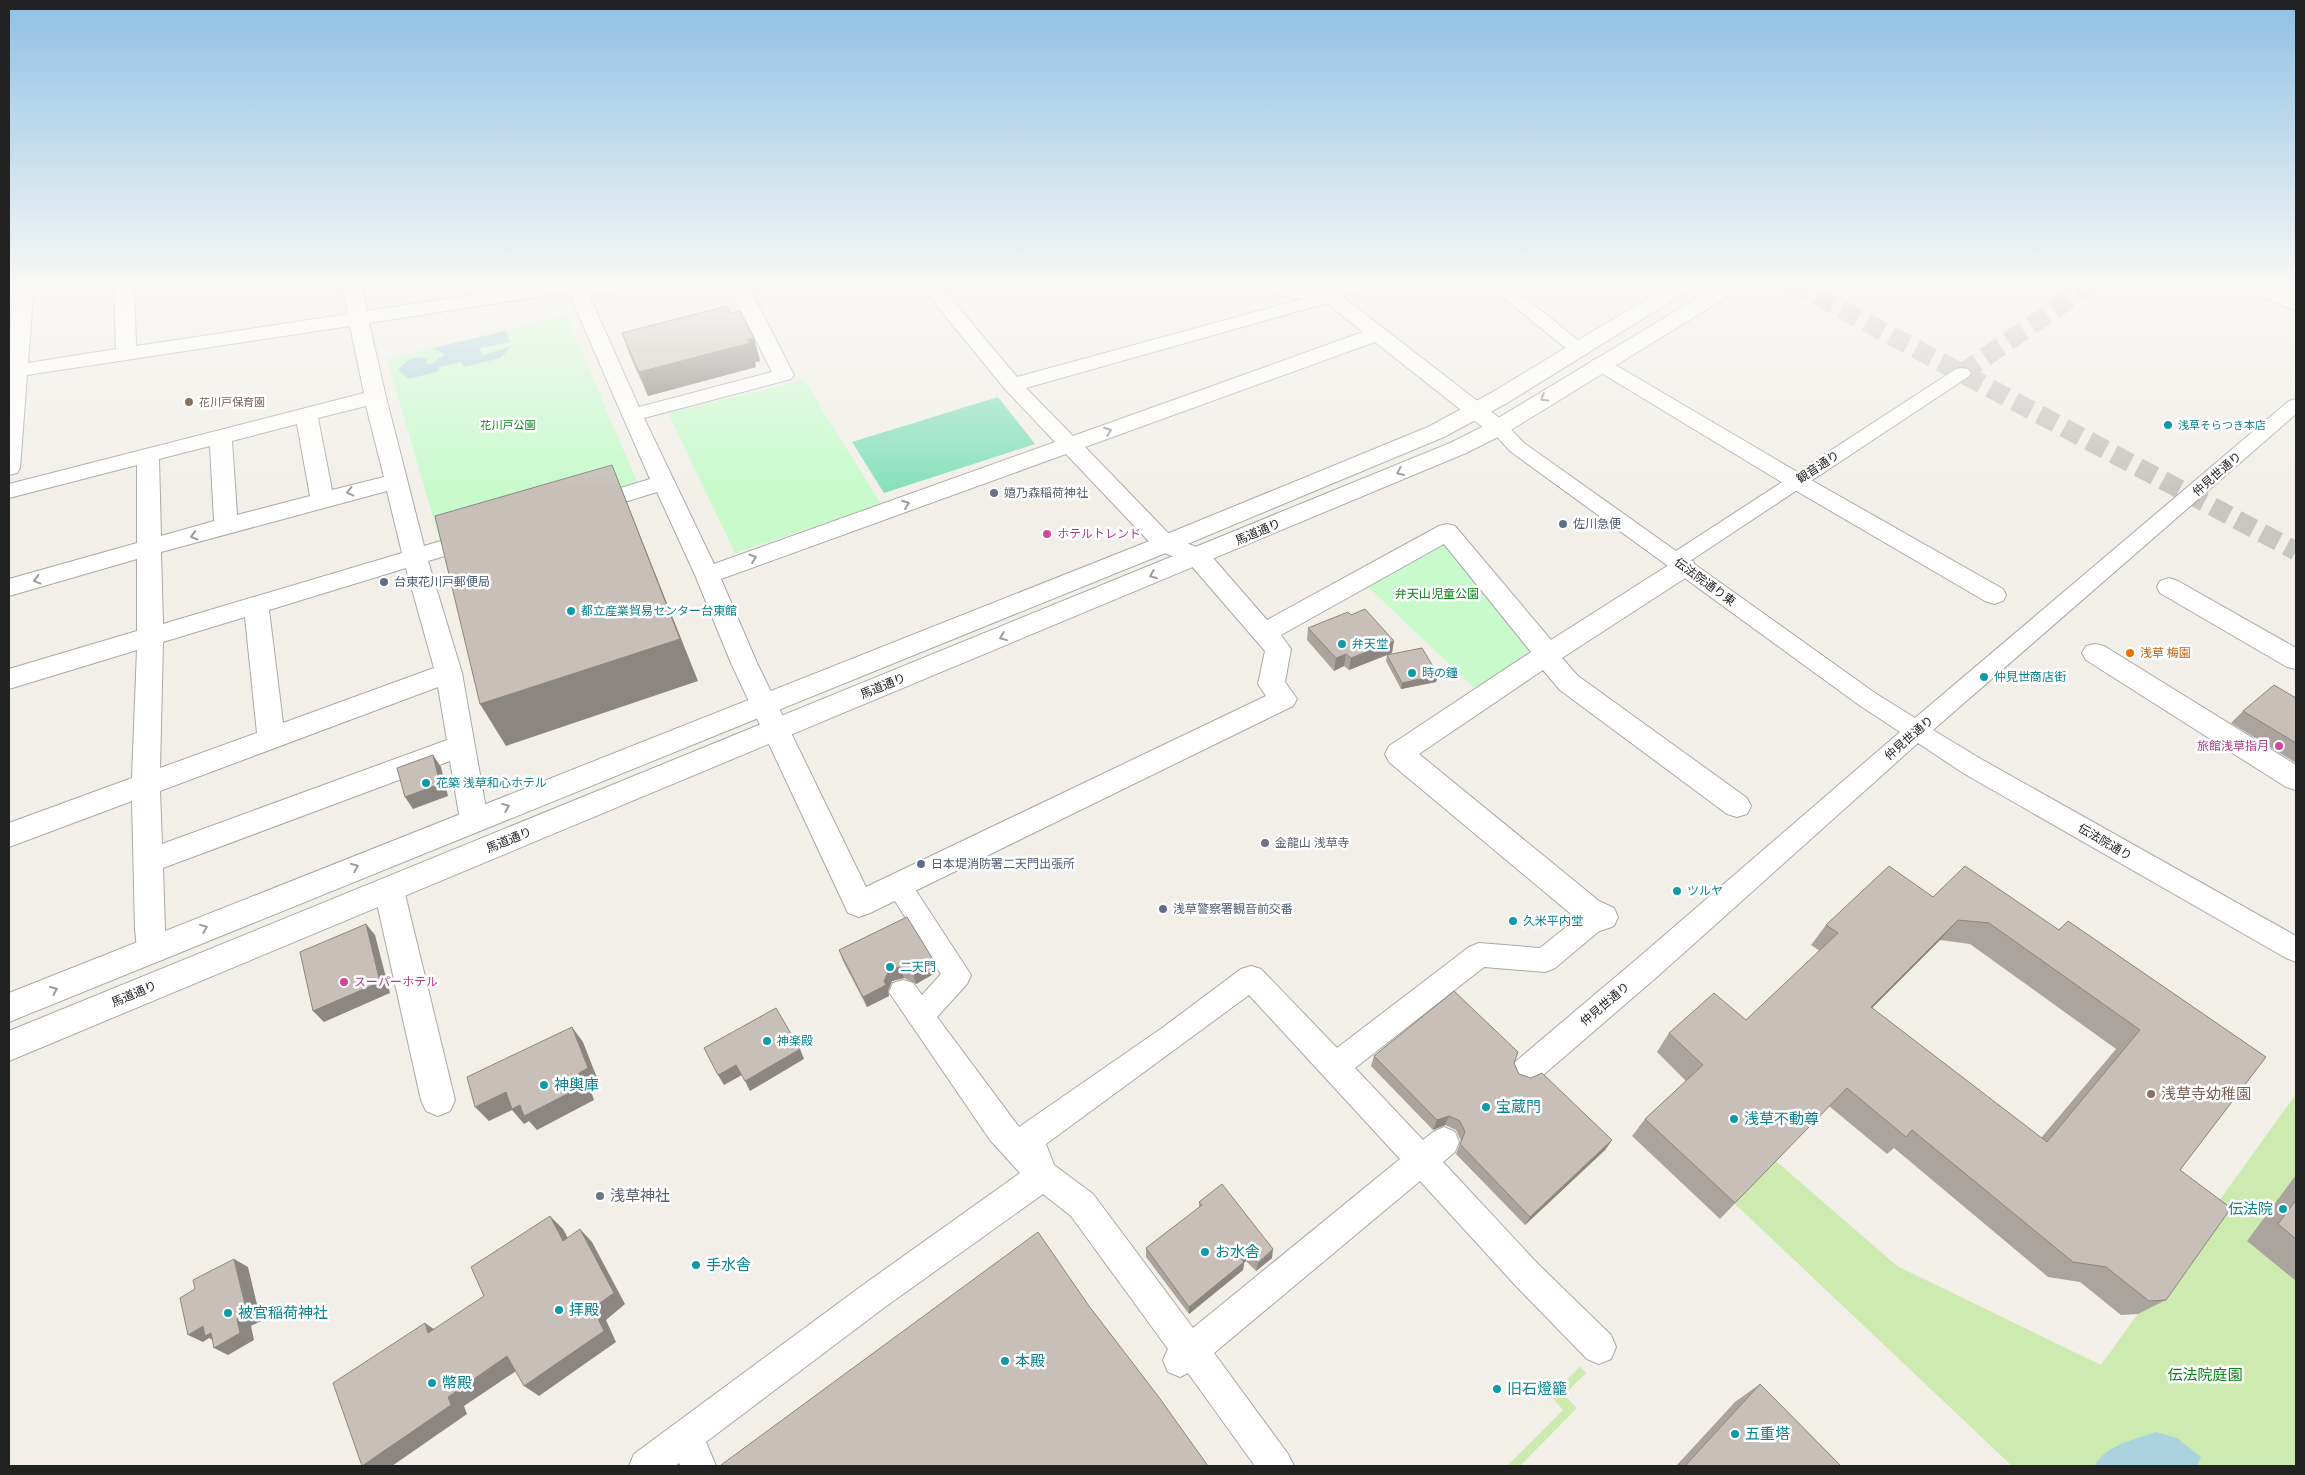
<svg xmlns="http://www.w3.org/2000/svg" width="2305" height="1475" font-family="'Fira Sans Condensed','Noto Sans JP',sans-serif">
  <style>
    .grass { fill: #cdebb0 }
    .park { fill: #c8facc }
    .pitch { fill: #88e0be }
    .water { fill: #aad3df }
    .lines { fill: none; stroke-linecap: round; stroke-linejoin: round }
    .pedestrian-tunnel { stroke: #c8c6c1; stroke-width: 19; stroke-dasharray: 19 9; stroke-linecap: butt }
    .pedestrian-casing { stroke: #a9a9a9; stroke-width: 2 }
    .minor-casing { stroke: #a9a9a9; stroke-width: 2 }
    .tertiary-casing { stroke: #a9a9a9; stroke-width: 2 }
    .pedestrian { fill: #fff; fill-rule: evenodd }
    .minor { fill: #fff; fill-rule: evenodd }
    .tertiary { fill: #fff; fill-rule: evenodd }
    .wall { fill: #aba49e; fill-rule: evenodd }
    .shaded-wall { fill: #8b8681 }
    .building { fill: #c7bfb8; stroke: #8b8681; fill-rule: evenodd }
    .oneway { stroke: #9c9c9c }
    .education-dot { fill: #8d6e63; stroke: #fff; stroke-width: 2 }
    .culture-dot { fill: #0f9aa8; stroke: #fff; stroke-width: 2 }
    .worship-dot { fill: #6b7280; stroke: #fff; stroke-width: 2 }
    .service-dot { fill: #5c6f8a; stroke: #fff; stroke-width: 2 }
    .hotel-dot { fill: #d1479c; stroke: #fff; stroke-width: 2 }
    .food-dot { fill: #e8710a; stroke: #fff; stroke-width: 2 }
    .labels { text-anchor: middle; dominant-baseline: central; stroke-width: 5; stroke-linejoin: round; paint-order: stroke }
    .far-education-label { font-size: 11px; fill: #785e54; stroke: #fff; text-anchor: start }
    .far-park-label { font-size: 11px; fill: #0c8416; stroke: #fff }
    .far-culture-label { font-size: 11px; fill: #0d838f; stroke: #fff; text-anchor: start }
    .street-label { font-size: 12px; fill: #222; stroke: #fff }
    .worship-label { font-size: 12px; fill: #5b616d; stroke: #fff; text-anchor: start }
    .service-label { font-size: 12px; fill: #4e5e75; stroke: #fff; text-anchor: start }
    .hotel-label { font-size: 12px; fill: #b23c85; stroke: #fff; text-anchor: start }
    .park-label { font-size: 12px; fill: #0c8416; stroke: #fff }
    .culture-label { font-size: 12px; fill: #0d838f; stroke: #fff; text-anchor: start }
    .food-label { font-size: 12px; fill: #c56008; stroke: #fff; text-anchor: start }
    .near-culture-label { font-size: 15px; fill: #0d838f; stroke: #fff; text-anchor: start }
    .near-education-label { font-size: 15px; fill: #785e54; stroke: #fff; text-anchor: start }
    .near-worship-label { font-size: 15px; fill: #5b616d; stroke: #fff; text-anchor: start }
    .near-park-label { font-size: 15px; fill: #0c8416; stroke: #fff }
  </style>
  <rect width="100%" height="100%" fill="#f2efe9"/>
  <!-- grass -->
  <path class="grass" d="M2296 1094V1466H2012L1735 1204 1776 1161 1897 1266 2101 1365Z
    M1580 1366 1586 1373 1564 1395 1577 1408 1520 1466H1507L1563 1410 1551 1396Z"/>
  <!-- park -->
  <path class="park" d="M566 315 638 484 440 541 387 359Z
    M804 380 881 504 735 553 668 413Z
    M1446 538 1541 656 1482 695 1368 587Z"/>
  <!-- pitch -->
  <path class="pitch" d="M998 397 1035 444 884 493 852 442Z"/>
  <!-- water -->
  <path class="water" d="M506 331 510 342 480 348 482 356 511 346 501 358 464 367 461 362 439 367V371L409 379 398 370C407 360 415 353 428 360L426 362 427 364 433 363 445 354 433 348Z
    M2156 1432 2177 1438 2201 1457 2197 1466H2095C2102 1447 2137 1438 2156 1432Z"/>
  <g class="lines">
    <!-- pedestrian-tunnel -->
    <path class="pedestrian-tunnel" d="M1792 283 2296 551
      M1962 373 2093 283"/>
    <defs>
      <path id="pedestrian" d="M1962 368 1968 369 1971 373 1968 377 1690 561 1875 693 1915 718 2289 401 2296 399V414L1933 730 1981 759 2296 936V962L2286 958 1963 773 1918 743 1658 976 1535 1082 1525 1086 1515 1082 1511 1072 1515 1062 1638 958 1900 732 1859 705 1510 451 1489 428 1491 424C1506 420 1514 433 1524 443L1676 551 1956 369Z
        M898 874 907 877 971 975 967 984 937 1017 1019 1127 1162 1028 1241 969 1251 966 1261 969 1337 1048 1469 947 1479 943 1540 948 1580 916 1603 906 1612 909 1616 917 1612 925 1598 932 1555 968 1545 972 1484 967 1355 1068 1423 1140 1433 1132 1444 1127 1455 1132 1459 1142 1455 1152 1443 1162 1538 1264 1611 1335 1616 1347 1611 1359 1599 1364 1587 1359 1516 1286 1420 1181 1214 1353 1288 1454 1294 1466H1255L1188 1373 1180 1377 1168 1372 1163 1360 1168 1349 1071 1216 1043 1194 885 1307 706 1442 716 1466H681L679 1463 675 1466H629L634 1454 863 1285 1020 1173 990 1140 889 992 893 983 903 980 913 983 922 995 941 974 885 885 889 877ZM1249 995 1400 1159 1193 1328 1093 1194 1054 1165 1046 1144Z"/>
      <path id="minor" d="M14 283H34L28 363 116 349 114 283H134L136 346 348 314 341 283H361L367 311 549 283H1086L1083 287 1076 289 944 290 1017 377 1302 299 1242 287 1239 283H1276L1309 288 1307 286 1309 283H1326L1332 288 1346 283H1417L1414 287 1407 289 1349 294 1343 297 1506 423 1509 428 1506 433 1498 435 1490 433 1375 342 1085 447 1173 538 1207 551 1267 620 1439 526 1447 524 1455 526 1551 640 1675 561 1684 559 1693 561 1696 567 1693 573 1562 658 1578 676 1747 798 1751 806 1747 814 1737 817 1727 814 1560 690 1543 670 1419 754 1599 901 1614 908 1618 917 1614 926 1603 930 1577 919 1389 762 1385 754 1389 746 1531 652 1444 544 1281 635 1291 649 1285 682 1297 699 1293 706 870 913 859 917 848 913 731 663 695 575 657 492 589 513 581 510 577 505 581 500 650 479 569 293H562L369 323 386 397 424 546 478 530 486 532 490 538 486 544 428 561 462 673 488 820 484 828 474 832 464 828 460 820 450 761 163 868 165 929 169 949 164 959 153 963 142 959 137 949 135 929 132 801 9 847V823L132 778 137 650 9 689V669L137 631V559L9 596V579L137 543V465L9 498V484L364 393 350 326 27 375 20 468 17 473 9 475V345ZM924 290 1005 389 1055 442 714 564 644 418 791 379 794 375 751 291ZM731 291 772 372 639 407 588 293ZM1327 303 1363 332 1073 436 1026 388ZM366 406 384 477 332 490 318 418ZM297 424 310 496 237 515 232 441ZM210 446 214 521 161 536 159 459ZM1066 454 1157 550 1189 563 1265 651 1258 684 1266 696 866 887 757 663 721 579ZM387 491 402 553 163 624 161 552ZM406 568 434 668 283 723 269 610ZM245 617 257 733 160 768 163 642ZM438 687 447 740 162 844 160 791Z
        M1485 283H1507L1590 350 1587 354 1580 356 1573 354Z
        M1600 358 1607 360 1804 476 2003 589 2006 595 2003 601 1994 604 1985 601 1788 486 1593 368 1590 364 1593 360Z
        M2169 578 2178 581 2296 648V669L2287 667 2160 593 2157 587 2160 581Z
        M2095 644 2104 646 2296 765V790L2286 787 2086 660 2082 653 2086 646Z
        M389 877 400 881 404 890 455 1100 450 1111 438 1116 426 1111 421 1100 374 890 378 881Z"/>
      <path id="tertiary" d="M1673 283H1697L1694 287 1507 403 1444 437 1173 550 9 1022V993L1157 538 1428 427 1491 393Z
        M1722 283H1746L1743 287 1506 433 1466 453 9 1061V1031L1450 443 1490 423Z
        M2237 283H2263L2296 298V311L2240 287Z"/>
    </defs>
    <!-- pedestrian casing -->
    <use href="#pedestrian" class="pedestrian-casing"/>
    <!-- minor casing -->
    <use href="#minor" class="minor-casing"/>
    <!-- tertiary casing -->
    <use href="#tertiary" class="tertiary-casing"/>
    <!-- pedestrian -->
    <use href="#pedestrian" class="pedestrian"/>
    <!-- minor -->
    <use href="#minor" class="minor"/>
    <!-- tertiary -->
    <use href="#tertiary" class="tertiary"/>
  </g>
  <!-- wall -->
  <path class="wall" d="M731 313 754 338 760 361 755 362 756 367 648 396 630 356 622 333Z
    M1308 628 1392 653 1349 670 1344 666 1334 671 1307 640Z
    M1387 655 1438 675 1436 682 1401 689 1386 661Z
    M2296 698V763L2231 723 2243 711Z
    M1933 897 2058 930 2068 921 2266 1057 2180 1170 2166 1300 2138 1314 2121 1315 2080 1282 2048 1277 1894 1148 1887 1154 1829 1106 1720 1219 1632 1136 1645 1119 1686 1081 1657 1052 1669 1033 1746 1020 1820 951 1811 945 1826 925ZM1940 940 1970 944 2116 1049 2041 1138 1872 1008Z
    M839 950 934 961 937 972 916 984 904 978 892 981 888 991 889 996 867 1007 843 961Z
    M1374 1056 1514 1063 1519 1074 1612 1140 1605 1150 1525 1225 1456 1154 1461 1141 1456 1130 1445 1125 1433 1130 1371 1066Z
    M2296 1175V1281L2247 1241Z
    M1199 1202 1272 1258 1256 1271 1246 1261 1244 1263 1243 1270 1189 1314 1146 1257V1248L1199 1208Z
    M1760 1384 1841 1466H1676L1735 1402Z"/>
  <!-- shaded-wall -->
  <path class="shaded-wall" d="M754 338 760 361 755 362 756 367 648 396 639 372Z
    M612 465 698 681 506 746 480 704Z
    M1394 641 1392 653 1349 670 1351 658Z
    M1346 654 1344 666 1334 671 1336 658Z
    M1438 675 1436 682 1401 689 1402 683Z
    M433 755 441 767 448 796 413 809 405 797Z
    M1958 920 1940 940 1854 1026 1871 1007Z
    M366 924 375 935 390 993 324 1022 313 1011Z
    M934 961 937 972 916 984 913 973Z
    M900 967 904 978 892 981 888 991 889 996 867 1007 863 997 884 981 889 970Z
    M572 1027 583 1042 599 1083 590 1088 594 1100 537 1130 529 1121 524 1124 512 1110 489 1121 475 1107 506 1092 579 1073Z
    M800 1049 804 1059 750 1091 745 1081Z
    M736 1065 742 1075 724 1085 718 1075Z
    M1449 1116 1445 1125 1433 1130 1437 1120Z
    M1612 1140 1605 1150 1525 1225 1530 1217Z
    M550 1216 563 1229 576 1253 563 1241Z
    M580 1229 592 1242 625 1304 606 1320 616 1342 539 1396 524 1386Z
    M1273 1249 1272 1258 1256 1271 1258 1263Z
    M1248 1252 1246 1261 1244 1263 1243 1270 1189 1314V1307Z
    M234 1259 248 1267 261 1321 251 1326 254 1340 228 1355 214 1348 237 1319Z
    M425 1323 441 1334 428 1333Z
    M203 1326 218 1334 220 1344 209 1338 203 1342 188 1335Z
    M507 1356 522 1367 464 1406 467 1414 392 1466H362L448 1397Z"/>
  <!-- building -->
  <path class="building" d="M727 306 731 313 739 311 754 338 747 339 750 343 639 372 622 333Z
    M612 465 680 639 480 704 435 516Z
    M1365 609 1394 641 1351 658 1346 654 1336 658 1308 628 1348 612 1351 615Z
    M1422 648 1438 675 1402 683 1387 655Z
    M2274 685 2296 698V743L2243 711Z
    M433 755 440 784 405 797 397 768Z
    M1889 866 1933 897 1965 866 2059 930 2068 921 2266 1057 2180 1170 2231 1208 2166 1300 2149 1301 2106 1267 2073 1262 1912 1130 1906 1137 1847 1088 1735 1203 1645 1119 1703 1065 1669 1033 1714 993 1746 1020 1838 933 1826 925ZM1958 920 1989 923 2140 1030 2047 1142 1871 1007Z
    M907 917 934 961 913 973 900 967 889 970 884 981 886 985 863 997 839 950Z
    M366 924 380 982 313 1011 300 952Z
    M1454 991 1518 1052 1514 1063 1519 1074 1531 1078 1542 1073 1612 1140 1530 1217 1460 1144 1465 1132 1460 1121 1449 1116 1437 1120 1374 1056Z
    M776 1008 800 1049 745 1081 736 1065 718 1075 704 1048Z
    M572 1027 588 1068 579 1073 583 1086 524 1116 520 1105 512 1109 506 1092 475 1107 467 1077Z
    M1222 1184 1273 1249 1258 1263 1248 1252 1241 1258 1244 1262 1189 1307 1146 1248 1202 1205 1199 1202Z
    M2296 1200V1239L2278 1224Z
    M550 1216 563 1241 580 1229 614 1293 593 1308 604 1331 524 1386 507 1356 448 1397 451 1405 362 1466 333 1383 425 1323 428 1333 484 1296 471 1267Z
    M1038 1232 1089 1306 1158 1396 1208 1466H722L721 1465Z
    M234 1259 247 1313 237 1319 240 1333 214 1348 211 1333 205 1336 203 1326 188 1335 180 1298 195 1289 193 1280Z
    M1760 1384 1841 1466H1685Z"/>
  <!-- one-way arrows -->
  <defs><path id="oneway-chevron" d="M-2-3.5L2.5 0L-2 3.5" fill="none" stroke-width="1.6" stroke-linecap="round" stroke-linejoin="round" transform="scale(1.25)"/></defs>
  <g class="oneway">
    <use href="#oneway-chevron" transform="translate(1544 398) rotate(148)"/>
    <use href="#oneway-chevron" transform="translate(1108 431) rotate(-20)"/>
    <use href="#oneway-chevron" transform="translate(1400 472) rotate(157)"/>
    <use href="#oneway-chevron" transform="translate(350 492) rotate(167)"/>
    <use href="#oneway-chevron" transform="translate(906 504) rotate(-20)"/>
    <use href="#oneway-chevron" transform="translate(194 536) rotate(164)"/>
    <use href="#oneway-chevron" transform="translate(753 558) rotate(-19)"/>
    <use href="#oneway-chevron" transform="translate(1153 575) rotate(158)"/>
    <use href="#oneway-chevron" transform="translate(37 580) rotate(165)"/>
    <use href="#oneway-chevron" transform="translate(1003 637) rotate(158)"/>
    <use href="#oneway-chevron" transform="translate(506 807) rotate(-22)"/>
    <use href="#oneway-chevron" transform="translate(355 867) rotate(-22)"/>
    <use href="#oneway-chevron" transform="translate(204 928) rotate(-22)"/>
    <use href="#oneway-chevron" transform="translate(54 990) rotate(-23)"/>
  </g>
  <!-- sky -->
  <linearGradient id="sky" x2="0" y2="1"><stop stop-color="#8fc0e4"/><stop offset="0.58" stop-color="#f9f8f5"/><stop offset="1" stop-color="#f9f8f5" stop-opacity="0"/></linearGradient>
  <rect width="2305" height="490" fill="url(#sky)"/>
  <!-- markers -->
  <g class="education-dot">
    <circle cx="189" cy="402" r="5"/>
    <circle cx="2151" cy="1094" r="5"/>
  </g>
  <g class="culture-dot">
    <circle cx="2168" cy="425" r="5"/>
    <circle cx="571" cy="611" r="5"/>
    <circle cx="1342" cy="644" r="5"/>
    <circle cx="1412" cy="673" r="5"/>
    <circle cx="1984" cy="677" r="5"/>
    <circle cx="426" cy="783" r="5"/>
    <circle cx="1677" cy="891" r="5"/>
    <circle cx="1513" cy="921" r="5"/>
    <circle cx="890" cy="967" r="5"/>
    <circle cx="767" cy="1041" r="5"/>
    <circle cx="544" cy="1085" r="5"/>
    <circle cx="1486" cy="1107" r="5"/>
    <circle cx="1734" cy="1119" r="5"/>
    <circle cx="2283" cy="1209" r="5"/>
    <circle cx="1205" cy="1252" r="5"/>
    <circle cx="696" cy="1265" r="5"/>
    <circle cx="559" cy="1310" r="5"/>
    <circle cx="228" cy="1313" r="5"/>
    <circle cx="1005" cy="1361" r="5"/>
    <circle cx="432" cy="1383" r="5"/>
    <circle cx="1497" cy="1389" r="5"/>
    <circle cx="1735" cy="1434" r="5"/>
  </g>
  <g class="worship-dot">
    <circle cx="994" cy="493" r="5"/>
    <circle cx="1265" cy="843" r="5"/>
    <circle cx="600" cy="1196" r="5"/>
  </g>
  <g class="service-dot">
    <circle cx="1563" cy="524" r="5"/>
    <circle cx="384" cy="582" r="5"/>
    <circle cx="921" cy="864" r="5"/>
    <circle cx="1163" cy="909" r="5"/>
  </g>
  <g class="hotel-dot">
    <circle cx="1047" cy="534" r="5"/>
    <circle cx="2279" cy="746" r="5"/>
    <circle cx="344" cy="982" r="5"/>
  </g>
  <circle class="food-dot" cx="2130" cy="653" r="5"/>
  <g class="labels">
    <!-- far-education labels -->
    <g class="far-education-label">
      <text x="199" y="402">花川戸保育園</text>
    </g>
    <!-- far-park labels -->
    <g class="far-park-label">
      <text x="508" y="425">花川戸公園</text>
    </g>
    <!-- far-culture labels -->
    <g class="far-culture-label">
      <text x="2178" y="425">浅草そらつき本店</text>
    </g>
    <!-- street labels -->
    <g class="street-label">
      <text transform="translate(1818 467) rotate(-33)">観音通り</text>
      <text transform="translate(2217 474) rotate(-41)">仲見世通り</text>
      <text transform="translate(1258 532) rotate(-23)">馬道通り</text>
      <text transform="translate(1705 582) rotate(36)">伝法院通り東</text>
      <text transform="translate(883 686) rotate(-22)">馬道通り</text>
      <text transform="translate(1909 738) rotate(-41)">仲見世通り</text>
      <text transform="translate(509 840) rotate(-22)">馬道通り</text>
      <text transform="translate(2105 842) rotate(30)">伝法院通り</text>
      <text transform="translate(134 994) rotate(-23)">馬道通り</text>
      <text transform="translate(1605 1004) rotate(-40)">仲見世通り</text>
    </g>
    <!-- worship labels -->
    <g class="worship-label">
      <text x="1004" y="493">嬉乃森稲荷神社</text>
      <text x="1275" y="843">金龍山 浅草寺</text>
    </g>
    <!-- service labels -->
    <g class="service-label">
      <text x="1573" y="524">佐川急便</text>
      <text x="394" y="582">台東花川戸郵便局</text>
      <text x="931" y="864">日本堤消防署二天門出張所</text>
      <text x="1173" y="909">浅草警察署観音前交番</text>
    </g>
    <!-- hotel labels -->
    <g class="hotel-label">
      <text x="1057" y="534">ホテルトレンド</text>
      <text x="2269" y="746" text-anchor="end">旅館浅草指月</text>
      <text x="354" y="982">スーパーホテル</text>
    </g>
    <!-- park labels -->
    <g class="park-label">
      <text x="1437" y="594">弁天山児童公園</text>
    </g>
    <!-- culture labels -->
    <g class="culture-label">
      <text x="581" y="611">都立産業貿易センター台東館</text>
      <text x="1352" y="644">弁天堂</text>
      <text x="1422" y="673">時の鐘</text>
      <text x="1994" y="677">仲見世商店街</text>
      <text x="436" y="783">花築 浅草和心ホテル</text>
      <text x="1687" y="891">ツルヤ</text>
      <text x="1523" y="921">久米平内堂</text>
      <text x="900" y="967">二天門</text>
      <text x="777" y="1041">神楽殿</text>
    </g>
    <!-- food labels -->
    <g class="food-label">
      <text x="2140" y="653">浅草 梅園</text>
    </g>
    <!-- near-culture labels -->
    <g class="near-culture-label">
      <text x="554" y="1085">神輿庫</text>
      <text x="1496" y="1107">宝蔵門</text>
      <text x="1744" y="1119">浅草不動尊</text>
      <text x="2273" y="1209" text-anchor="end">伝法院</text>
      <text x="1215" y="1252">お水舎</text>
      <text x="706" y="1265">手水舎</text>
      <text x="569" y="1310">拝殿</text>
      <text x="238" y="1313">被官稲荷神社</text>
      <text x="1015" y="1361">本殿</text>
      <text x="442" y="1383">幣殿</text>
      <text x="1507" y="1389">旧石燈籠</text>
      <text x="1745" y="1434">五重塔</text>
    </g>
    <!-- near-education labels -->
    <g class="near-education-label">
      <text x="2161" y="1094">浅草寺幼稚園</text>
    </g>
    <!-- near-worship labels -->
    <g class="near-worship-label">
      <text x="610" y="1196">浅草神社</text>
    </g>
    <!-- near-park labels -->
    <g class="near-park-label">
      <text x="2205" y="1375">伝法院庭園</text>
    </g>
  </g>
  <!-- border -->
  <rect width="2305" height="1475" fill="none" stroke="#222222" stroke-width="20"/>
</svg>
